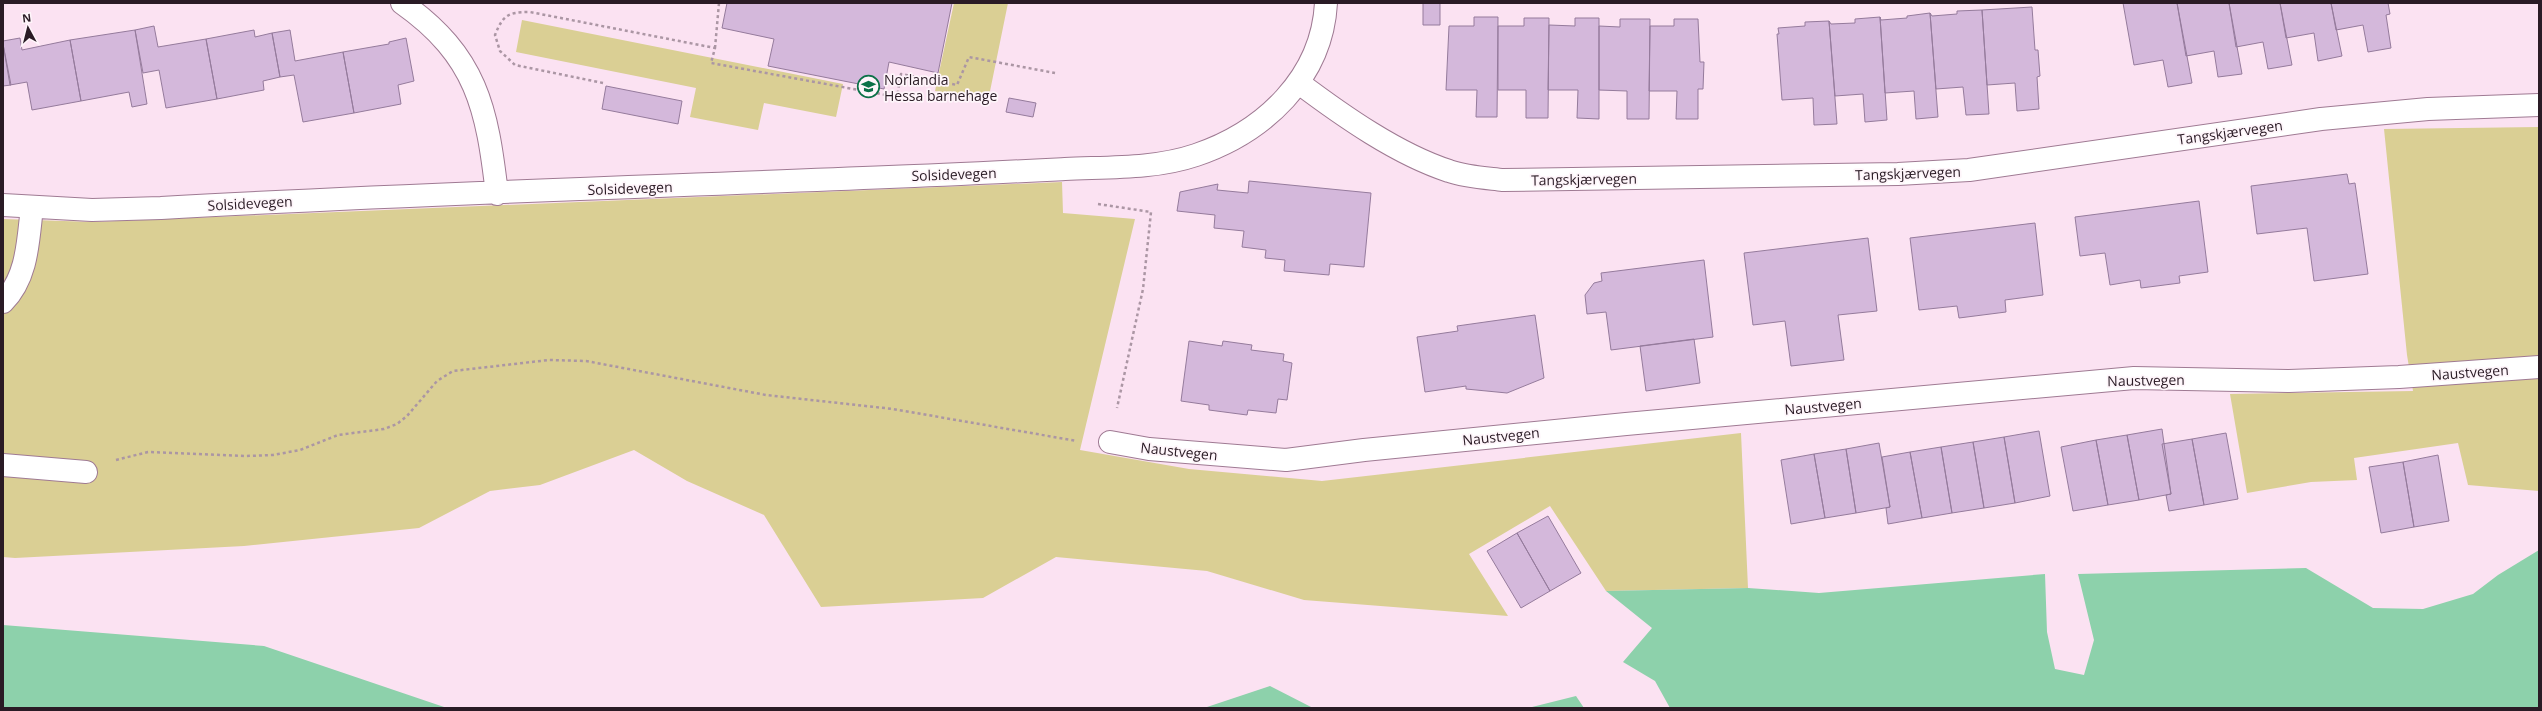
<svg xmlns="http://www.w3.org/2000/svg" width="2542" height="711" font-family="'Open Sans',sans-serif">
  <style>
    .green { fill: #dacf94 }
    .water { fill: #8dd1ab }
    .building { fill: #d4b8db; stroke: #957b9c }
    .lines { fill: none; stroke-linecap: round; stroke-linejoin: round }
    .minor-casing { stroke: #9f7a93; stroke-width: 24 }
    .path { stroke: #ab96a4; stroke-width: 2.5; stroke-dasharray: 3 3; stroke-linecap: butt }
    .minor { stroke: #fff; stroke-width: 22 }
    .labels { text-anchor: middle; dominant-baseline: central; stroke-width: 3.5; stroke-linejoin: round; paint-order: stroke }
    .poi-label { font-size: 14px; fill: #2a1b25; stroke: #fef5fa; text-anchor: start }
    .street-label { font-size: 14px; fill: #2a1b25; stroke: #fef5fa }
  </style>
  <rect width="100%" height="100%" fill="#fbe2f2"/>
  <!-- green -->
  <path class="green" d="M954 3H1008L988 101 935 91Z
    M522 20 843 84 836 117 764 103 758 130 690 117 696 88 516 52Z
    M2539 127V491L2468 485 2458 443 2354 458 2357 480 2311 482 2247 493 2230 394 2413 391 2407 355 2384 129Z
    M1062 182 1063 213 1135 219 1080 450 1189 469 1322 481 1741 433 1748 588 1606 591 1550 506 1469 554 1508 616 1304 600 1207 571 1056 557 983 598 821 607 764 515 687 481 634 450 540 485 490 491 419 528 244 546 15 558 3 557V219L94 222Z"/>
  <!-- water -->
  <path class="water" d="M2539 550V708H1670L1655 681 1623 662 1652 628 1606 591 1748 588 1819 593 2045 574 2047 632 2055 669 2084 675 2094 640 2078 574 2306 568 2373 608 2423 609 2473 594 2498 575Z
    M3 625 264 646 447 708H3Z
    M1270 686 1313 708H1204Z
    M1576 696 1584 708H1528Z"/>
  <!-- building -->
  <path class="building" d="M727 3H952L938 73 889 62 884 89 768 66 774 39 722 28Z
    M1423 3H1440V25H1423Z
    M2123 3H2177L2192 83 2168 87 2163 60 2134 65Z
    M2177 3H2229L2242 74 2218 77 2214 51 2186 56Z
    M2229 3H2280L2292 65 2268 69 2263 42 2236 47Z
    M2280 3H2331L2342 56 2318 61 2314 33 2286 38Z
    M2331 3H2388L2390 14 2386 15 2391 48 2368 52 2363 25 2336 30Z
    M2032 7 2035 50H2038L2040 76 2037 77 2039 109 2017 111 2015 83 1987 85 1982 10Z
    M1982 10 1989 114 1966 115 1963 87 1936 89 1930 13 1932 16 1957 14V11Z
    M1930 13 1938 117 1916 119 1914 91 1885 93 1880 17 1881 20 1907 18V16Z
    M1474 17H1498L1497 117H1476L1477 90H1446L1449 26H1474Z
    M1880 17 1887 120 1865 122 1863 94 1835 96 1829 21 1831 24 1855 23V19Z
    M1524 18H1549L1548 118H1526V90H1498V26H1524Z
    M1575 18H1599V119L1577 118 1578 90H1548L1549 25 1575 26Z
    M1620 19H1650L1649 119H1627V91L1599 90V26L1620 27Z
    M1674 19H1698L1700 62H1704L1703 89H1698V119H1676L1677 91H1649L1650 26H1674Z
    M1829 21 1837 124 1814 125 1813 98 1782 100 1777 34H1779L1778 28 1805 26V22Z
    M154 26 158 47 206 39 217 99 166 108 159 70 143 73 135 30Z
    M135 30 147 104 132 107 129 92 81 101 70 40Z
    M254 30 255 37 272 33 280 77 263 81 264 90 217 99 206 39Z
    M290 30 295 61 343 52 354 113 303 122 294 75 280 77 272 33Z
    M20 38 22 50 70 40 81 101 32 110 27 82 10 85 3 44V41Z
    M406 38 414 81 398 85 401 104 354 113 343 52 389 44V42Z
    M3 44 11 85 3 86Z
    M606 86 682 101 678 124 602 109Z
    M1009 98 1036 103 1033 117 1006 112Z
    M2347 174 2349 184 2355 183 2368 274 2314 281 2307 228 2257 234 2251 186Z
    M1249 181 1371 193 1364 267 1330 264 1329 275 1284 271 1285 260 1265 258 1266 250 1242 247 1244 231 1214 228 1215 215 1177 211 1180 192 1218 184 1217 190 1248 193Z
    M2199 201 2208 272 2179 276 2180 283 2141 288 2140 280 2110 285 2105 253 2080 256 2075 217Z
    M2035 223 2043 295 2005 300 2006 312 1959 318 1957 306 1919 310 1910 238Z
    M1868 238 1877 311 1838 315 1844 360 1791 366 1785 321 1753 325 1744 253Z
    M1704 260 1713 337 1611 350 1606 312 1587 314 1585 295 1594 283 1602 281 1601 273Z
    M1535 315 1544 378 1507 393 1466 389V386L1425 392 1417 337 1458 331 1457 326Z
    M1694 339 1700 383 1646 391 1640 346Z
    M1189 341 1222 346 1223 341 1252 345 1251 350 1284 354 1283 361 1292 363 1287 400 1278 399 1276 413 1248 410 1247 415 1209 410V405L1181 401Z
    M2162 429 2171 494 2139 500 2127 435Z
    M2039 431 2050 496 2015 503 2004 437Z
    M2226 433 2238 499 2204 505 2192 439Z
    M2127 435 2139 500 2108 505 2096 440Z
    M2004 437 2015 503 1984 508 1973 442Z
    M2192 439 2204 505 2169 511 2166 495 2171 494 2162 444Z
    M2096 440 2108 505 2073 511 2061 447Z
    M1973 442 1984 508 1952 513 1941 447Z
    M1879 443 1890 507 1856 513 1846 449Z
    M1941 447 1952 513 1922 518 1910 452Z
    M1846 449 1856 513 1825 518 1814 454Z
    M1910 452 1922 518 1888 524 1886 508 1890 507 1882 457Z
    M1814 454 1825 518 1791 524 1781 460Z
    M2438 455 2449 521 2414 527 2403 462Z
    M2403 462 2414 527 2381 533 2369 467Z
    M1548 516 1581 573 1550 591 1517 533Z
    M1517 533 1550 591 1521 608 1487 551Z"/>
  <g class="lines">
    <defs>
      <path id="minor" d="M402 3C477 56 487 108 497 194
        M1299 83C1343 116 1397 154 1449 171 1466 177 1486 178 1503 180L1898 174 1969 170 2321 119 2428 109 2539 105
        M3 205 92 210 161 208C403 194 646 187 889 177 948 175 1006 172 1065 169 1108 167 1155 169 1196 155 1264 132 1322 78 1326 3
        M3 302C28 277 28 240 32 207
        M1110 442 1149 449 1286 460 1364 450 1626 424 2134 378 2289 381 2399 377 2539 367
        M3 465 86 472"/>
    </defs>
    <!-- minor casing -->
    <use href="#minor" class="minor-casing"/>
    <!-- path -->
    <path class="path" d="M715 48 719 3
      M603 83 515 65 500 51 495 35C503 15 508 12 530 12L715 48 711 63 897 97 901 74 957 85 969 57 1055 73
      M1098 204 1151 212 1143 289 1117 408
      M116 460 148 452 246 456 273 455 300 450 338 435 384 429 397 424 407 416 437 381 453 371 549 360 586 361 766 395 893 409 1077 441"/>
    <!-- minor -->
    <use href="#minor" class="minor"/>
  </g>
  <!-- icons -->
  <defs>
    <symbol id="school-ring" viewBox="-11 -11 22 22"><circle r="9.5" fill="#fef5fa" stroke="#0c7148" stroke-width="1.5"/><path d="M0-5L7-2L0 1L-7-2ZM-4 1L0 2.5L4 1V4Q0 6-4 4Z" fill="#0c7148"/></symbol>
  </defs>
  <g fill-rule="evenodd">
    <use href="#school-ring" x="856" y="74" width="25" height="25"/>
  </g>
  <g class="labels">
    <!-- poi labels -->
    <g class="poi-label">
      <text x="884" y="79">Norlandia<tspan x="884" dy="16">Hessa barnehage</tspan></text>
    </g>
    <!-- street labels -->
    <g class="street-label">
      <text transform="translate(2230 132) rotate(-8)">Tangskjærvegen</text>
      <text transform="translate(1908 173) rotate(-2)">Tangskjærvegen</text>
      <text transform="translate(954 174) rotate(-2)">Solsidevegen</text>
      <text transform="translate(1584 179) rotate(-1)">Tangskjærvegen</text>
      <text transform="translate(630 188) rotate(-2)">Solsidevegen</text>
      <text transform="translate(250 203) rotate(-3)">Solsidevegen</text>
      <text transform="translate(2470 372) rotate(-4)">Naustvegen</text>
      <text transform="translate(2146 380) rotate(-1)">Naustvegen</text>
      <text transform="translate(1823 406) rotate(-5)">Naustvegen</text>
      <text transform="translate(1501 436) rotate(-6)">Naustvegen</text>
      <text transform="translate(1179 451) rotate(6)">Naustvegen</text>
    </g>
  </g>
  <!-- border -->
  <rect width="2542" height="711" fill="none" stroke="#2a1b25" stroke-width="8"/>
  <!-- north arrow -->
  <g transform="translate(28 28) rotate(353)" stroke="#fef5fa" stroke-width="3" paint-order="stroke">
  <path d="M0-3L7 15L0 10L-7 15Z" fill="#2a1b25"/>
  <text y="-6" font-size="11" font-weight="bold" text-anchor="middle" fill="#2a1b25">N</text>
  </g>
</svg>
